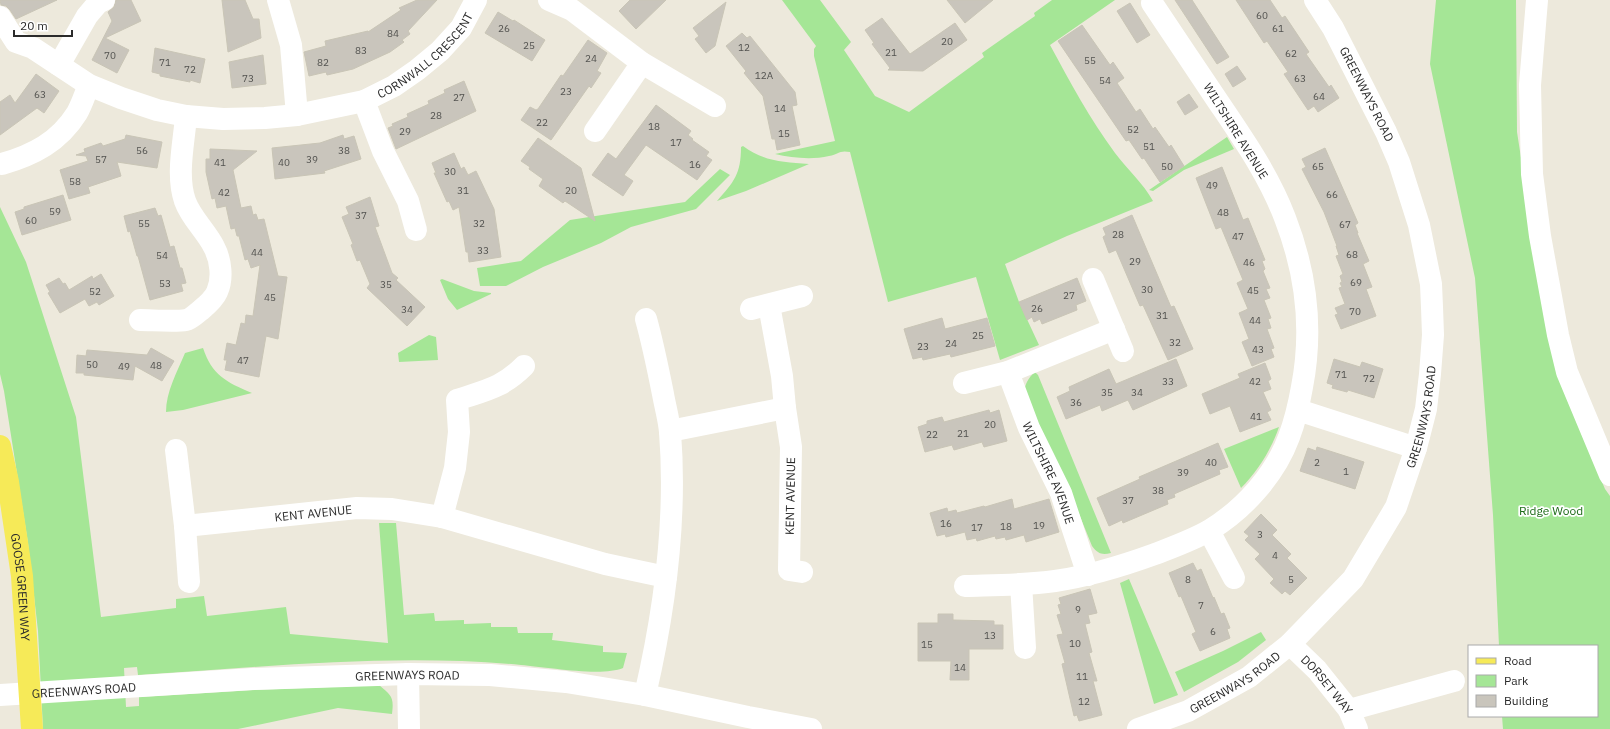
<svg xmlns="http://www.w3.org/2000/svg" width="1610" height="729" font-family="'IBM Plex Sans',sans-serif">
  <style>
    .green { fill: #a5e696 }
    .building { fill: #c9c5bc; stroke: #c9c5b6 }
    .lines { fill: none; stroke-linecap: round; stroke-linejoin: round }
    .minor { stroke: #fff; stroke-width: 22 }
    .major { stroke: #f6ea58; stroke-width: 22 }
    .labels { text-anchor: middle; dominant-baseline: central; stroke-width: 3.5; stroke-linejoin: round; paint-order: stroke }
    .number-label { font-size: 10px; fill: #52524f }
    .street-label { font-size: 12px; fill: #2b2b2b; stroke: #fff }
    .park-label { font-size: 12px; fill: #1c6b17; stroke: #fff }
  </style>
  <rect width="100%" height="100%" fill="#ede9dc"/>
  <!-- green -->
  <path class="green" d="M782 0H820L851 42 844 50 875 96 909 112 984 57 982 53 1035 16 1034 13 1052 0H1115L1050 45C1070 82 1090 119 1115 153 1128 170 1143 183 1153 201L1067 236 1005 264 1019 302 1039 345 1000 360 976 277 888 302 850 152C839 150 839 154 829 156 812 160 792 158 775 154L835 141 814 56V49L816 46Z
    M1436 0H1516L1517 132 1538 267 1564 392 1605 489 1610 496V729H1503L1502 716H1597V646H1499L1493 515 1475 278 1430 64Z
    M1227 137 1234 149 1184 170 1153 191 1149 190Z
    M743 146C765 162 783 162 809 164L746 191 717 201C734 182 741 174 741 147Z
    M720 169 730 175 696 209 631 227 601 243 543 267 506 286H480L477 268 521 261 570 220 685 202Z
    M0 207 26 262 76 417 101 617 176 608V599L204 596 207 616 286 607 290 634 388 643 379 523H396L404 615 434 613 435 621 464 620V624L491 623V627H517L518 633H553L552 640 603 646V652L627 653 623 668C602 677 546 667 521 665 393 653 265 667 138 675L137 667 124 668 126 707 139 706V697L255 690 379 685C392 696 394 697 392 714L338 708 238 729H43L38 631 28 543 4 391 0 374Z
    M442 279 474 291 491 293V294L457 310 448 299 440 280Z
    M429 335 436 337 438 360 399 362 398 353Z
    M203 348C212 375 226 382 252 393L183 410 166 412C166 392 177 372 185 353Z
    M1035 372 1038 375 1111 553C1102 555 1098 554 1092 546L1069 489 1024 393C1025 384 1028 378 1035 372Z
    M1279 427C1271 450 1258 471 1241 488L1224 449Z
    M1129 579 1178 695 1154 704 1120 583Z
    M1261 632 1266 640 1238 662 1184 692 1175 672 1223 651Z"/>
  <!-- building -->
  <path class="building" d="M0 0H57L16 19 10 10 6 6 1 5Z
    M116 0H131L141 21 105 38 129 50 117 73 92 60 112 21 108 12 114 7Z
    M222 0H245L253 19H259L261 38 228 52Z
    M417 0H437L408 31 410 34 402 40 404 42 390 52 353 69 327 75 326 72 309 76 304 52 326 46 325 41 368 31V32L401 10 399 8Z
    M630 0H666L636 29 619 11Z
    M947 0H993L965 23Z
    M1175 0H1192L1229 57 1217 64Z
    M1236 0H1270L1282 18 1285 16 1309 52 1306 54 1329 87 1331 85 1339 98 1318 112 1314 106 1308 110 1284 74 1288 72 1267 41 1264 43Z
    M726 2 715 46 706 53 695 39 699 36 693 28Z
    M1130 3 1150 35 1137 43 1117 11Z
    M498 12 513 21 514 20 545 40 532 61 485 33Z
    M882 18 910 54 955 23 967 40 923 71 888 70 890 68 872 44 874 43 865 30Z
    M1082 25 1110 65 1113 62 1124 78 1117 83 1136 112 1140 109 1153 129 1155 127 1169 147 1171 145 1184 166 1160 182 1144 158 1142 159 1129 140 1126 141 1058 41Z
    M742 33 747 38 750 36 795 92 797 105 792 106 800 145 777 150 775 139H772L763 96 744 73 746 71 726 46Z
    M588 40 607 53 597 71 601 73 591 88 589 86 551 140 521 120 530 107 536 110 538 109 561 75 563 76Z
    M155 48 205 59 200 83 190 80V82L160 76V74L152 72Z
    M263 55 266 84 232 88 229 62Z
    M1237 66 1246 79 1233 87 1225 74Z
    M36 74 59 91 44 113 37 108 0 135V102L10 95 15 103Z
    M464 81 476 111 396 149 388 128 393 126 392 124 408 117 407 114 429 104 428 101 445 93 444 90Z
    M1189 94 1198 107 1185 115 1177 102Z
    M656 105 691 131 688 135 693 139 692 140 709 152 706 156 712 160 697 180 646 145 624 175 633 181 623 196 592 175 608 153 616 159Z
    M126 135 162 142 157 168 117 162 121 176 88 187 90 193 69 199 60 170 88 161 86 156 76 155 85 152 84 149 101 143 103 146 125 139Z
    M343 135 344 139 354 136 361 159 324 171 325 173 275 179 272 148 320 143Z
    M538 138 581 168 595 221 565 201 563 203 539 186 543 179 529 169 530 167 521 161Z
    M1325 148 1358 223 1355 225 1358 233H1357L1369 261 1363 264 1372 287 1366 289 1376 316 1341 329 1335 315 1338 314 1335 308 1345 304 1339 288 1342 287 1340 283 1342 282 1340 276 1343 274 1336 256 1339 255 1336 246H1337L1324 212 1302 169 1306 167 1302 159Z
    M210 149 257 151 233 170 241 208 251 206 253 215 256 214 258 220 264 219 278 276 287 277 278 339 266 336 259 377 225 370 227 360H224L227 343 236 345 241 323 245 324 246 315 253 316 260 265 251 268 248 259 245 260 239 236H237L235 228 231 229 226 206 217 208 215 198 212 199 206 172V159H210Z
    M454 153 461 169 464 167 468 175 476 171 494 209 501 257 469 262 468 252H466L459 207 453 210 449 201 447 202 434 173H436L432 163Z
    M1222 167 1243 220 1248 218 1265 260 1262 261 1265 269 1263 271 1270 288 1266 289 1270 298 1264 300 1271 318 1268 319 1271 328 1267 329 1274 348 1271 349 1274 357 1252 366 1242 342 1249 339 1239 313 1248 309 1237 283 1243 280 1221 227 1216 229 1196 178Z
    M63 195 71 220 22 235 15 212 24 209V207Z
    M370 197 379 226 375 227 392 273 398 278 396 280 425 307 407 326 367 288 370 284 360 260 357 261 351 245 353 244 342 217 349 214 346 207Z
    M155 208 158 216 161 215 170 247 174 246 180 268H182L186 283 181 284 183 291 150 300 138 256H137L130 231 128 232 124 216Z
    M1132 215 1171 307 1174 306 1193 349 1168 360 1143 305 1140 306 1116 250 1109 253 1103 237 1106 235 1103 228Z
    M101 274 114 296 99 305 97 302 89 306 85 299 60 313 48 293 50 292 46 285 59 278 63 284 65 283 69 290 92 276 93 279Z
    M1077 278 1086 301 1076 305 1077 310 1042 324 1040 319 1034 322 1032 317 1027 320 1019 302Z
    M942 318 945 329 987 318 995 346 951 357 950 354 923 360 922 357 913 359 904 329Z
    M151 348 174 361 162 381 135 366 133 380 84 375V373H76L77 355 86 356 87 350 147 355Z
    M1176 359 1187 386 1133 410 1128 400 1102 411 1100 405 1066 419 1057 397 1070 391 1069 387 1109 369 1116 384Z
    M1334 359 1360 367 1362 362 1383 369 1374 398 1348 390 1347 392 1332 388 1333 385 1327 383Z
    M1265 363 1271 379 1268 381 1271 389 1263 392 1271 410 1267 412 1271 420 1240 432 1230 406 1210 414 1202 394 1240 378 1238 374Z
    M989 410 990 413 999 410 1007 441 984 447 982 442 954 450 952 445 925 452 918 427 927 424V421L942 417 944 422Z
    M1218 443 1228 467 1219 470 1220 474 1174 494 1175 497 1167 500 1168 504 1123 523 1122 520 1109 526 1097 498 1140 479 1139 477Z
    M1317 447 1364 462 1355 489 1300 471 1308 448 1316 451Z
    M1012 499 1014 509 1049 499 1059 532 1026 542 1024 535 1006 540 1005 537 996 539 995 536 977 541 976 538 967 540 965 532 946 537 945 534 937 536 930 513 947 508 948 512 956 510 957 513 984 506 985 507Z
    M1261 514 1277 530 1272 535 1291 554 1287 558 1307 578 1290 595 1285 591 1282 594 1270 583 1274 579 1255 559 1260 554 1245 540 1249 536 1244 532Z
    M1193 563 1197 571 1201 569 1213 598 1214 597 1221 614 1224 613 1230 628 1227 629 1230 638 1200 651 1192 634 1196 632 1181 596 1179 597 1169 573Z
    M1090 589 1097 613 1088 615 1090 623 1085 624 1092 652 1089 653 1097 681H1093L1102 715 1079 721 1077 715 1074 716 1062 664 1065 663 1057 635 1063 634 1057 615 1061 614 1058 605 1061 604 1059 598Z
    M938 614H953V620L994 621V625H1003V649H969V680H950L951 661H918V623H938Z"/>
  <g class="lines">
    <!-- minor -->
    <g class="minor">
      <path d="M278 0 291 45 297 115"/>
      <path d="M549 0 572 10 642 63 715 106"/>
      <path d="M1537 0 1530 85 1532 174 1540 236 1558 335 1567 372 1610 475"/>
      <path id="s1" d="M0 17 16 42 33 48 89 85 121 98 157 110 186 116 223 119 265 118 297 115 364 101 394 86 417 70 440 51 461 28 476 0"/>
      <path d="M59 65 87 16 98 3 104 0"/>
      <path d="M364 101 383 151 408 201 416 230"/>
      <path d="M595 131 642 63"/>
      <path d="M2 164C33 155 59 142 77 113 82 104 85 94 89 85"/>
      <path d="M1093 279 1123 351"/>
      <path d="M769 305 782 376 785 408 791 447 789 570 802 572"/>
      <path d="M751 309 802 296"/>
      <path d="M140 320C151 320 176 322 186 320 191 319 197 313 201 310 207 305 214 299 217 292 223 279 221 260 214 247 206 231 191 218 185 201 176 175 184 143 186 116"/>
      <path id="s2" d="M1008 372 1029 428 1061 493 1088 575"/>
      <path d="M964 383 1008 372 1114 329"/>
      <path d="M1298 410 1416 448"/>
      <path d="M670 431 785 408"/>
      <path d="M176 450 185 526 189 582"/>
      <path d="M442 517 455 468 459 432 457 400C486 390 502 388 524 366"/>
      <path id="s3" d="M185 526 357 508 392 509 442 517 605 564 666 577"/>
      <path d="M1209 531 1234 578"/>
      <path d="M1021 584 1025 648"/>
      <path d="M965 586C995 585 1026 585 1055 581 1090 576 1122 566 1155 554 1173 547 1193 540 1210 530 1244 509 1275 475 1289 437 1295 421 1299 404 1302 387 1313 330 1306 272 1285 218 1269 176 1244 140 1219 103 1197 70 1174 36 1152 3"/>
      <path id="s4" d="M1290 644 1317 670 1349 710 1357 729"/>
      <path d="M408 674 409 729"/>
      <path id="s5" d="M0 695 252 679 408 674 490 675 566 682 645 695 748 717 811 729"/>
      <path d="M645 695C665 609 677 520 670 432 669 419 665 406 663 394 658 369 653 344 646 319"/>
      <path d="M1349 710 1454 681"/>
      <path id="s6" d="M1138 729 1188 711 1249 677 1290 644 1353 579 1396 507 1416 448 1426 409 1430 374 1433 335 1432 307 1431 284 1419 225 1399 162 1386 132 1333 28 1315 0"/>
    </g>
    <!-- major -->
    <path class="major" id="s7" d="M0 446 8 482 22 576 32 729"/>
  </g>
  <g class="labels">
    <!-- number labels -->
    <g class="number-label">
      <text x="1262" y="15">60</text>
      <text x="504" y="28">26</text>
      <text x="1278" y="28">61</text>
      <text x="393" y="33">84</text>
      <text x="947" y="41">20</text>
      <text x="529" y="45">25</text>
      <text x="744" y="47">12</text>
      <text x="361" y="50">83</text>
      <text x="891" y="52">21</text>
      <text x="1291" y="53">62</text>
      <text x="110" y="55">70</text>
      <text x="591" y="58">24</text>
      <text x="1090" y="60">55</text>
      <text x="165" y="62">71</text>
      <text x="323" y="62">82</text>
      <text x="190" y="69">72</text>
      <text x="764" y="75">12A</text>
      <text x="248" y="78">73</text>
      <text x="1300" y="78">63</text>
      <text x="1105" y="80">54</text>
      <text x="566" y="91">23</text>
      <text x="40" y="94">63</text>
      <text x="1319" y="96">64</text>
      <text x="459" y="97">27</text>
      <text x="780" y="108">14</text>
      <text x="436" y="115">28</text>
      <text x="542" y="122">22</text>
      <text x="654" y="126">18</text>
      <text x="1133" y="129">52</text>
      <text x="405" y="131">29</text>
      <text x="784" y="133">15</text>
      <text x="676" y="142">17</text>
      <text x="1149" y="146">51</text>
      <text x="142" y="150">56</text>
      <text x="344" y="150">38</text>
      <text x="101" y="159">57</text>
      <text x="312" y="159">39</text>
      <text x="220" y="162">41</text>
      <text x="284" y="162">40</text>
      <text x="695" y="164">16</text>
      <text x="1167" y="166">50</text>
      <text x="1318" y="166">65</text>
      <text x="450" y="171">30</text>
      <text x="75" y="181">58</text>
      <text x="1212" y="185">49</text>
      <text x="463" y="190">31</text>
      <text x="571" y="190">20</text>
      <text x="224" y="192">42</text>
      <text x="1332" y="194">66</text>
      <text x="55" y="211">59</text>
      <text x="1223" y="212">48</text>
      <text x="361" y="215">37</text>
      <text x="31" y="220">60</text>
      <text x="144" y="223">55</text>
      <text x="479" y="223">32</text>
      <text x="1345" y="224">67</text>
      <text x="1118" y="234">28</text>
      <text x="1238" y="236">47</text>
      <text x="483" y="250">33</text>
      <text x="257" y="252">44</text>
      <text x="1352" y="254">68</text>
      <text x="162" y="255">54</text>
      <text x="1135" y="261">29</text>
      <text x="1249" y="262">46</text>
      <text x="1356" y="282">69</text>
      <text x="165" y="283">53</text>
      <text x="386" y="284">35</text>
      <text x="1147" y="289">30</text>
      <text x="1253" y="290">45</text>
      <text x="95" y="291">52</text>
      <text x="1069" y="295">27</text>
      <text x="270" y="297">45</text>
      <text x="1037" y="308">26</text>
      <text x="407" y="309">34</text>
      <text x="1355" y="311">70</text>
      <text x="1162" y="315">31</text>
      <text x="1255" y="320">44</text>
      <text x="978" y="335">25</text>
      <text x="1175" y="342">32</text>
      <text x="951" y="343">24</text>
      <text x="923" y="346">23</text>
      <text x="1258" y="349">43</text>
      <text x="243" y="360">47</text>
      <text x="92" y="364">50</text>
      <text x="156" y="365">48</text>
      <text x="124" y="366">49</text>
      <text x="1341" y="374">71</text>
      <text x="1369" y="378">72</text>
      <text x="1168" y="381">33</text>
      <text x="1255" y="381">42</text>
      <text x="1107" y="392">35</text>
      <text x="1137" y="392">34</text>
      <text x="1076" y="402">36</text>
      <text x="1256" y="416">41</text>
      <text x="990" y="424">20</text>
      <text x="963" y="433">21</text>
      <text x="932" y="434">22</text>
      <text x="1211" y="462">40</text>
      <text x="1317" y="462">2</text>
      <text x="1346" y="471">1</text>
      <text x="1183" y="472">39</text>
      <text x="1158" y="490">38</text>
      <text x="1128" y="500">37</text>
      <text x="946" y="523">16</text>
      <text x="1039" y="525">19</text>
      <text x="1006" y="526">18</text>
      <text x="977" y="527">17</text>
      <text x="1260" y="534">3</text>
      <text x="1275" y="555">4</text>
      <text x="1188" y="579">8</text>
      <text x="1291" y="579">5</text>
      <text x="1201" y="605">7</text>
      <text x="1078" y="609">9</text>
      <text x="1213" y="631">6</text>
      <text x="990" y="635">13</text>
      <text x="1075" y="643">10</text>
      <text x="927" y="644">15</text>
      <text x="960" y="667">14</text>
      <text x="1082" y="676">11</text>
      <text x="1084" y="701">12</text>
    </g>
    <!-- street labels -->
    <g class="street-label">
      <text stroke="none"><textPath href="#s1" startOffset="474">CORNWALL CRESCENT</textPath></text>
      <text transform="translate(1367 94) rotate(63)">GREENWAYS ROAD</text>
      <text transform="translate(1236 131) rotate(58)">WILTSHIRE AVENUE</text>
      <text stroke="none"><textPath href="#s6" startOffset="444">GREENWAYS ROAD</textPath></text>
      <text stroke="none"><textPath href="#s2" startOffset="109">WILTSHIRE AVENUE</textPath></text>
      <text transform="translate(790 496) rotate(-89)">KENT AVENUE</text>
      <text stroke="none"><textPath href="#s3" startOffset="129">KENT AVENUE</textPath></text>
      <text stroke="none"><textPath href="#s7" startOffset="143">GOOSE GREEN WAY</textPath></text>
      <text stroke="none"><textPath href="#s5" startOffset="408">GREENWAYS ROAD</textPath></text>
      <text stroke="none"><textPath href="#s6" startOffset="108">GREENWAYS ROAD</textPath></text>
      <text stroke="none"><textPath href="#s4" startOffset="55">DORSET WAY</textPath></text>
      <text stroke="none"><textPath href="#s5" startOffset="84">GREENWAYS ROAD</textPath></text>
    </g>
    <!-- park labels -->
    <g class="park-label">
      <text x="1551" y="510">Ridge Wood</text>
    </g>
  </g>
  <!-- legend -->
  <rect x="1468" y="645" width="130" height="72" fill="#ffffff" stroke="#aaaaaa"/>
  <rect x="1476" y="658" width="20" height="6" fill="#f6ea58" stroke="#aaaaaa"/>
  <text x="1504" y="665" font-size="12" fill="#2b2b2b">Road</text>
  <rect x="1476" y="675" width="20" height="12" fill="#a5e696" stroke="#aaaaaa"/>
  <text x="1504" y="685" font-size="12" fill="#2b2b2b">Park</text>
  <rect x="1476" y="695" width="20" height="12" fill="#c9c5bc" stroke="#aaaaaa"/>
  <text x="1504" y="705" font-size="12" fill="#2b2b2b">Building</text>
  <!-- scale -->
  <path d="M14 30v6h58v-6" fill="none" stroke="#2b2b2b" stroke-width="2"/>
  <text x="20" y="30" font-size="12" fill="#2b2b2b" stroke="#ffffff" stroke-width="3" paint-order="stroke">20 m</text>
</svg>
